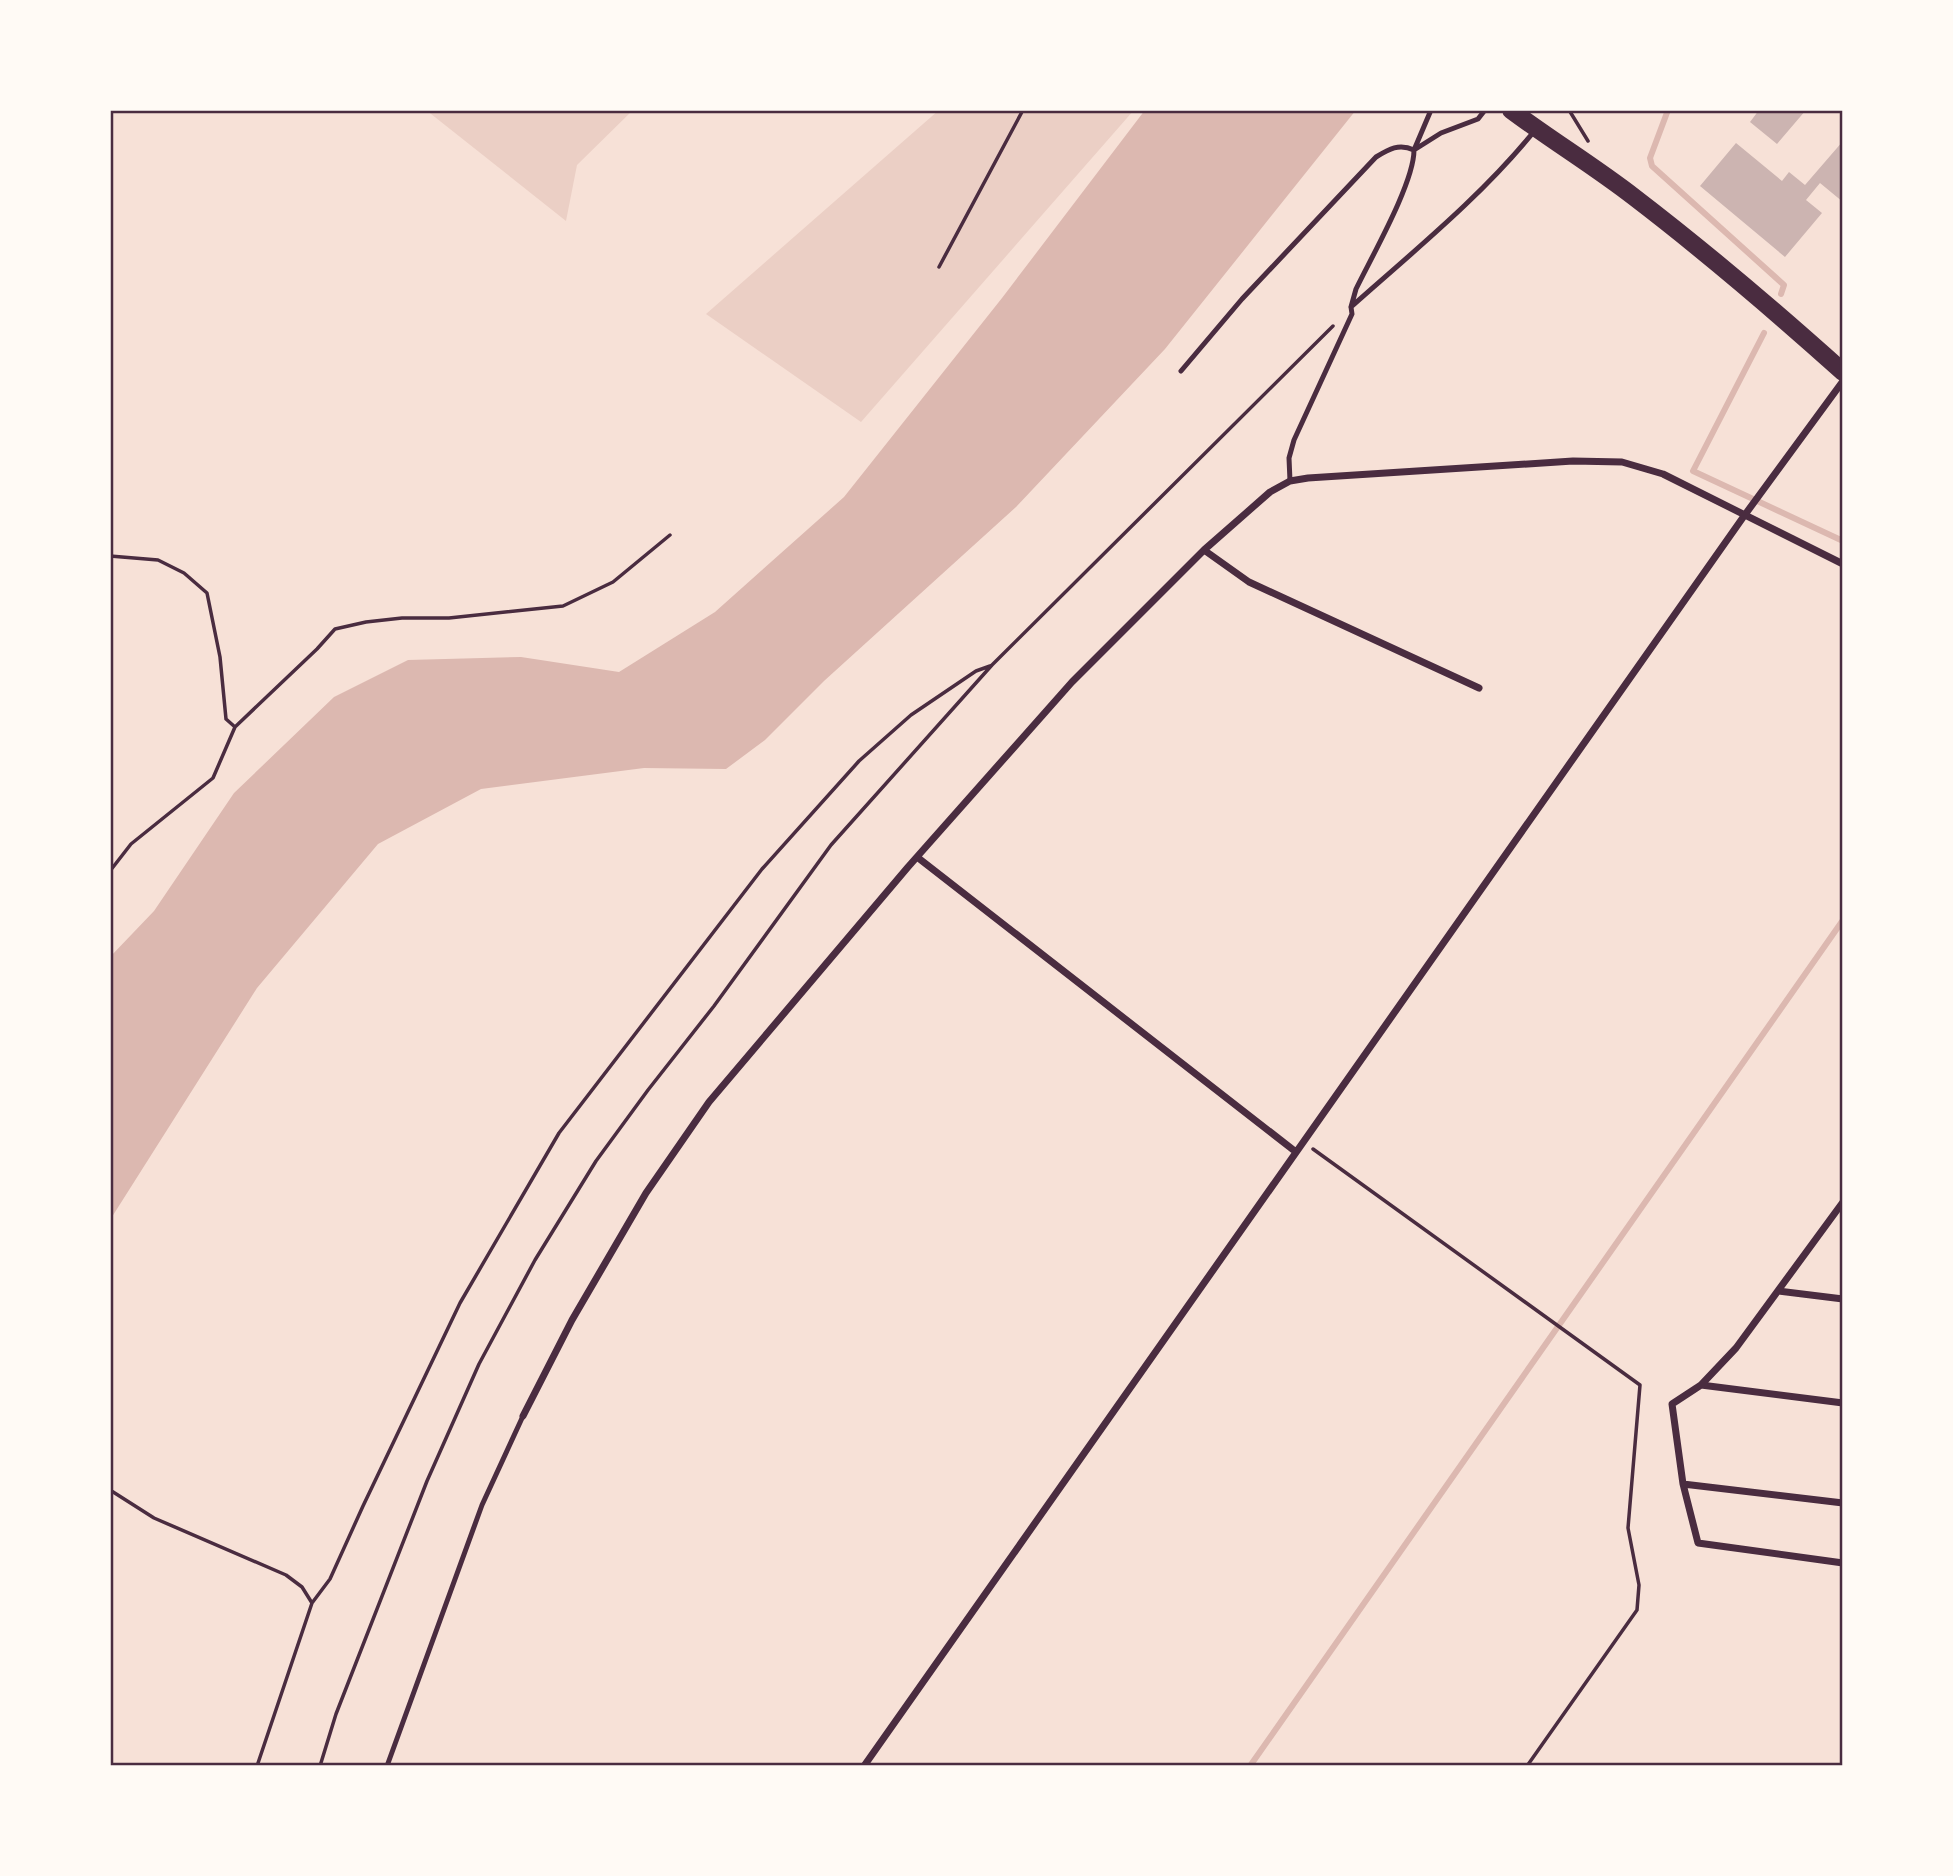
<svg xmlns="http://www.w3.org/2000/svg" width="1953" height="1876" font-family="Manrope,sans-serif">
  <style>
    .green { fill: #ebcfc5 }
    .water { fill: #dcb8b0 }
    .lines { fill: none; stroke-linecap: round; stroke-linejoin: round }
    .stream { stroke: #dcb8b0; stroke-width: 6 }
    .building { fill: #ccb4b1 }
    .path { stroke: #4a2c40; stroke-width: 3.5 }
    .service { stroke: #4a2c40; stroke-width: 5 }
    .minor { stroke: #4a2c40; stroke-width: 7 }
    .primary { stroke: #4a2c40; stroke-width: 18 }
    .neatline { fill: none; stroke: #4a2c40; stroke-width: 2.5 }
  </style>
  <rect width="100%" height="100%" fill="#f7e1d7"/>
  <!-- green -->
  <path class="green" d="M426 110H633L577 165 566 221Z
    M939 110H1134L861 422 706 314Z"/>
  <!-- water -->
  <path class="water" d="M1145 110H1356L1165 349 1016 507 824 681 765 740 726 769 644 768 481 789 378 844 257 988 110 1220V957L154 911 234 793 334 697 408 660 521 657 619 672 715 612 844 497 1002 298Z"/>
  <g class="lines">
    <!-- stream -->
    <path class="stream" d="M1668 110 1650 158 1652 166 1784 285 1781 294
      M1764 333 1693 471 1843 541
      M1250 1766 1843 920"/>
  </g>
  <!-- building -->
  <path class="building" d="M1759 110H1806L1777 144 1750 122Z
    M1843 141V202L1820 183 1806 200 1822 213 1785 257 1700 186 1736 143 1782 181 1789 172 1805 185Z"/>
  <g class="lines">
    <!-- path -->
    <path class="path" d="M1569 110 1588 141
      M939 267 1023 110
      M110 556 158 560 184 573 207 593 220 657 226 719 235 727
      M110 871 131 844 213 778 235 727 317 649 335 629 366 622 402 618H449L563 606 613 582 670 535
      M1313 1149 1640 1385 1628 1528 1639 1585 1637 1610 1527 1766
      M110 1490 154 1518 286 1575 302 1587 312 1603 257 1766
      M312 1603 330 1579 363 1506 460 1303 559 1133 762 869 859 761 911 715 976 671 990 666
      M320 1766 336 1714 427 1481 479 1364 535 1260 596 1161 648 1090 714 1006 831 845 992 665 1333 326"/>
    <!-- service -->
    <path class="service" d="M1414 150 1441 133 1478 119 1485 110
      M1414 150 1431 110
      M1351 307C1415 250 1482 196 1536 129
      M1181 371 1242 299 1376 157C1389 149 1399 143 1414 150 1414 183 1372 256 1356 289L1351 307 1352 314 1294 440 1289 458 1290 481
      M387 1766 482 1505 523 1416"/>
    <!-- minor -->
    <path class="minor" d="M1204 550 1249 582 1479 688
      M917 857 1296 1152
      M1843 1202 1736 1348 1701 1385 1672 1404 1683 1484 1843 1503
      M1778 1291 1843 1299
      M1701 1385 1843 1403
      M523 1416 572 1320 646 1193 709 1102 908 867 1072 682 1204 550 1270 492 1290 481 1308 478 1573 461 1622 462 1663 474 1843 564
      M1683 1484 1698 1543 1843 1563
      M864 1766 1744 516 1843 381"/>
    <!-- primary -->
    <path class="primary" d="M1511 110C1551 140 1594 166 1634 197 1706 252 1775 311 1843 372"/>
  </g>
  <!-- border -->
  <rect width="1953" height="1876" fill="none" stroke="#fffaf5" stroke-width="224"/>
  <rect x="112" y="112" width="1729" height="1652" class="neatline"/>
</svg>
